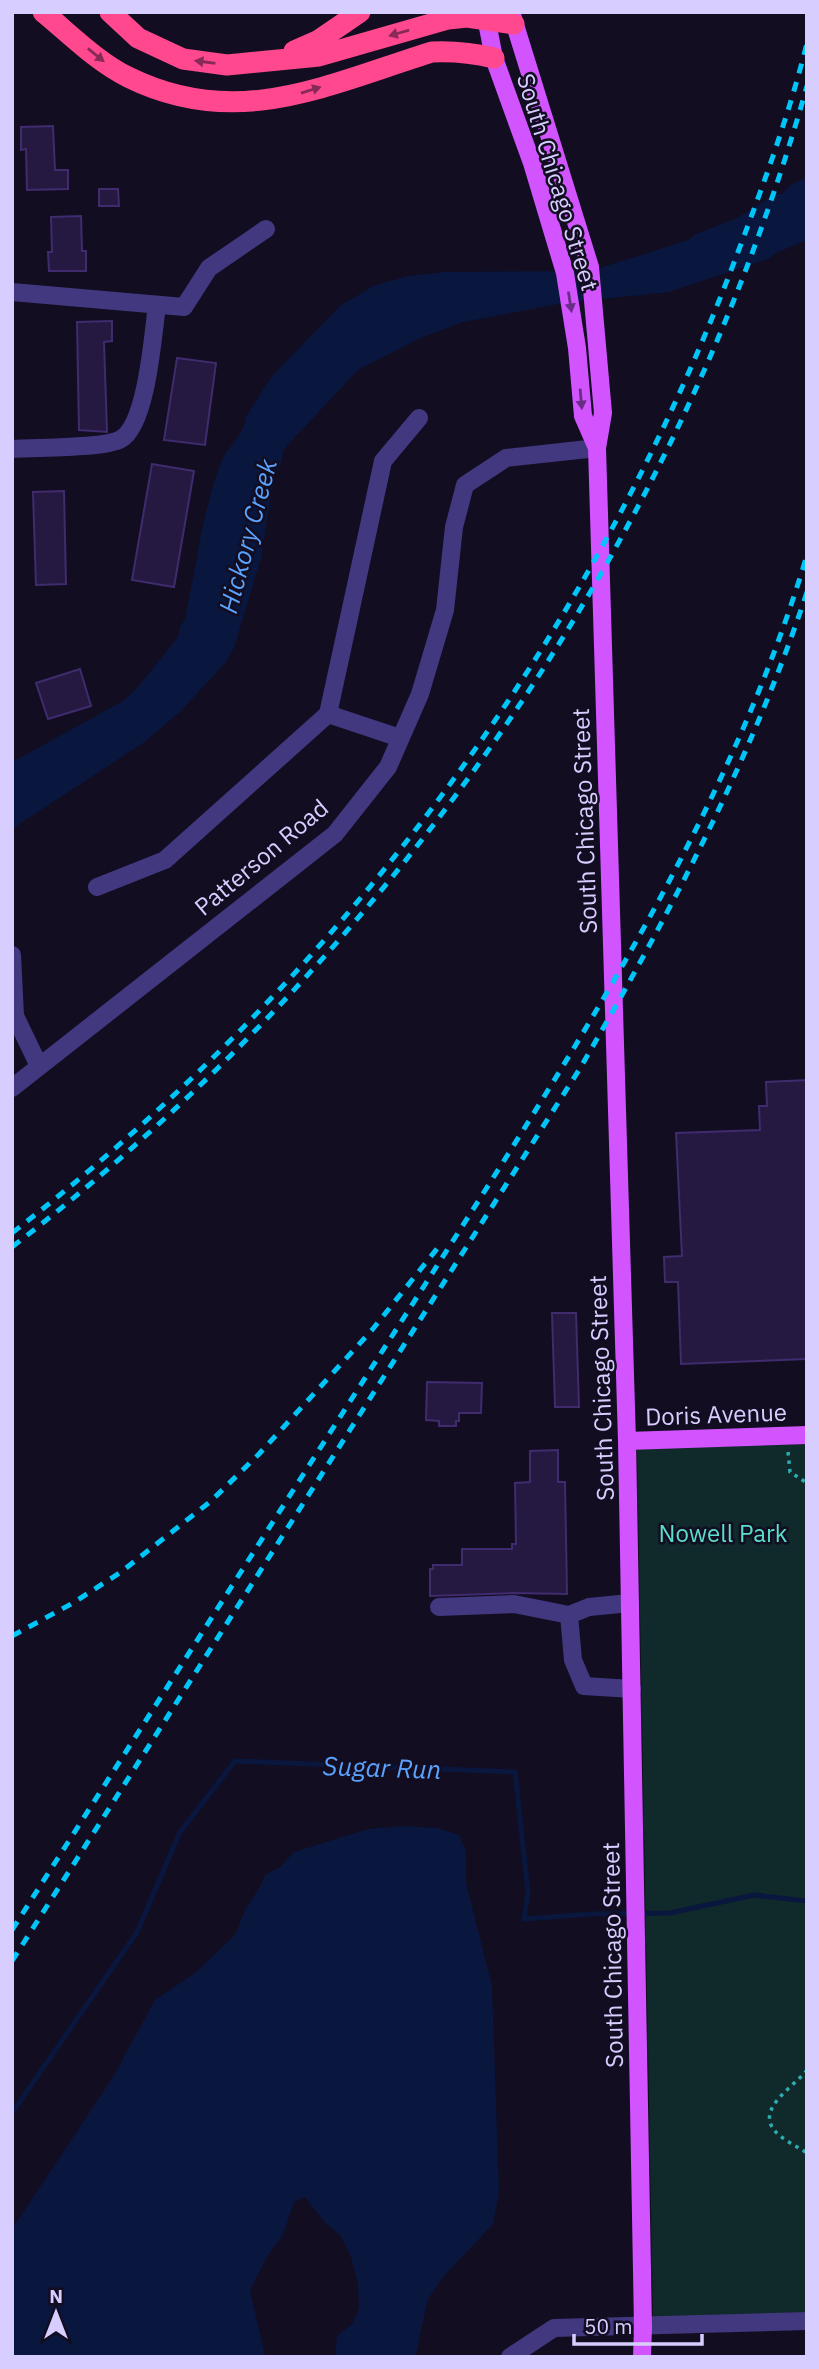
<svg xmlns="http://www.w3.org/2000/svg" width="819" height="2369" font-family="'IBM Plex Sans',sans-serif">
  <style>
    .green { fill: #10292b }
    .water { fill: #09173e }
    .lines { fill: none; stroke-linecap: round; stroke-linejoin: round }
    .stream { stroke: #09173e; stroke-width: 5 }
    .building { fill: #251942; stroke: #3f2b6e; stroke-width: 2 }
    .path { stroke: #2dadb2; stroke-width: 3.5; stroke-dasharray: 3.5 5; stroke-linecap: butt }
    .minor { stroke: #423880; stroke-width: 18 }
    .major { stroke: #d154ff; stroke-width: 18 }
    .highway { stroke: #ff488d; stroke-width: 21 }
    .rail { stroke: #00c5f8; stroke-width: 5; stroke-dasharray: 10 9; stroke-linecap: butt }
    .oneway { fill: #882a57 }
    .oneway2 { fill: #682d85 }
    .labels { text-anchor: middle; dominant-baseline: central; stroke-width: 5; stroke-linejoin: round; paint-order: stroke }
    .street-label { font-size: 24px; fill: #d8cdff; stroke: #120d21 }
    .park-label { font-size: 24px; fill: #59dfcb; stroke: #120d21 }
    .water-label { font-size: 26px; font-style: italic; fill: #5ba2ff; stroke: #120d21 }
  </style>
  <rect width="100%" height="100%" fill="#120d21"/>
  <!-- green -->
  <path class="green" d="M807 1444V2312L653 2318 637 1449Z"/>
  <!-- water -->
  <path class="water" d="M807 177V240L776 253 768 259 669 292 564 303 463 322 418 339 358 370 284 449 280 466 274 476 261 558 234 648 226 662 181 711 146 741 12 829V762L123 701 137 688 178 637 180 627 185 619C196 568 203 507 222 460 228 446 245 435 245 418L272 376 340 306 373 286 408 276 445 272 591 271 688 240 696 234 737 218 776 194H782L789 186Z
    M402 1826 438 1828 459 1835 466 1851V1883L492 1986 499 2192 493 2224 444 2276 428 2299 416 2354 414 2357H335L337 2336 352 2324 359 2308 358 2284 351 2257 340 2235 326 2224 305 2197 294 2202 283 2235 267 2257 250 2290 264 2352 268 2357H12V2229L113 2077 155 2000 195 1973 235 1935 246 1908 261 1885 265 1875 280 1867 294 1852 368 1829Z"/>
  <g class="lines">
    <!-- stream -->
    <path class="stream" d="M12 2113 137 1932 180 1832 235 1761 515 1772 528 1892 524 1919 591 1914 670 1913 754 1895 807 1901"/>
  </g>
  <!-- building -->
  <path class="building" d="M53 126 55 170H68V189L27 190 26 149 21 150V127Z
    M99 189H118L119 206H99Z
    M81 216 82 251H86V271H49L48 252H52L51 217Z
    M112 321V341L104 342 107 432 79 430 77 322Z
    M177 358 216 363 205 445 164 440Z
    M152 464 194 471 174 587 132 580Z
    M64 491 66 584 36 585 33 492Z
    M80 669 91 706 48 719 36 683Z
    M807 1080V1359L681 1364 678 1282H665L664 1257 682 1256 676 1133 760 1130 759 1106H767L766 1082Z
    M552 1313H576L579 1407H555Z
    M427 1382 482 1383 481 1413H459V1421H456V1426H439V1421L426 1420Z
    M558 1450V1482H565L567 1594 514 1593 430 1596V1569H433V1565H462V1549H512V1544H516L515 1483 530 1482V1451Z"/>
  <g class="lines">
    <!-- path -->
    <path class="path" d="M788 1452 790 1472 807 1483
      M807 2070C792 2089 751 2111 779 2135 787 2142 798 2147 807 2153"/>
    <!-- minor -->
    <path class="minor" d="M12 292 184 307 209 268 266 229
      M12 449C35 447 104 449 121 439 147 424 153 334 157 305
      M400 738 328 714 383 461 419 418
      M97 887 165 860 328 714
      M12 955 15 1016 39 1066
      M12 1088 335 834 388 767 420 694 445 610 454 527 465 485 506 458 597 448
      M630 1603 589 1607 569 1615 573 1660 584 1686 632 1689
      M439 1607 514 1604 569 1615
      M510 2357 554 2328 807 2321"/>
    <!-- major -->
    <path class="major" d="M485 12 494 58 532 163 565 273 577 348 583 416 597 448
      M511 12 590 267 603 413 597 448 627 1441 643 2327 642 2357
      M627 1441 807 1435"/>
    <!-- highway -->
    <path class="highway" d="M43 12C70 34 96 61 128 77 237 131 326 85 432 52 454 51 473 53 494 58
      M110 12 138 38 183 59 227 65 319 56 448 19 467 17 514 24
      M294 51 319 40 360 12"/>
    <!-- rail -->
    <path class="rail" d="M12 1233C341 978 592 641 738 252 764 183 789 115 807 43
      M12 1247C390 956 677 546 807 86
      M12 1636 73 1603 121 1572 211 1501 259 1454 372 1330 440 1245
      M12 1930C150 1714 288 1498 426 1283 572 1054 729 816 807 555
      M12 1961 579 1070C668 917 751 761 807 592"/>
  </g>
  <!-- one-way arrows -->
  <defs><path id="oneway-solid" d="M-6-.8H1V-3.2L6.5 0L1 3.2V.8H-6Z" transform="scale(1.75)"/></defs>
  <g class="oneway">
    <use href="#oneway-solid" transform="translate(399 33) rotate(164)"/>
    <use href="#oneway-solid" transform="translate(96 55) rotate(39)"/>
    <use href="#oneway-solid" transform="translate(205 62) rotate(-172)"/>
    <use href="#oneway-solid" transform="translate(311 90) rotate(-17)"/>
  </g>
  <g class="oneway2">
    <use href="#oneway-solid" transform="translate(570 302) rotate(81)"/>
    <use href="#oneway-solid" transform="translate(581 399) rotate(85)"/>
  </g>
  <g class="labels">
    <!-- street labels -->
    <g class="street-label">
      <text transform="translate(558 182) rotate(73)">South Chicago Street</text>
      <text transform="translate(584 821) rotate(-92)">South Chicago Street</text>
      <text transform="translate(261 857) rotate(-40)">Patterson Road</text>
      <text transform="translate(601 1388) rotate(-92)">South Chicago Street</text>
      <text transform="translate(716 1414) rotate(-2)">Doris Avenue</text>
      <text transform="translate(612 1955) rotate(-91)">South Chicago Street</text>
    </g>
    <!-- park labels -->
    <g class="park-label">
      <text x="723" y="1533">Nowell Park</text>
    </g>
    <!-- water labels -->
    <g class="water-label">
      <text transform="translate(247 536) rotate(-75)">Hickory Creek</text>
      <text transform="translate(382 1767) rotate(2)">Sugar Run</text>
    </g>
  </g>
  <!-- border -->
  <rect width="819" height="2369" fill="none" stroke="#d8cdff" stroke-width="28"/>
  <!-- north arrow -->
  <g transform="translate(56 2313)" stroke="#120d21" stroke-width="5" paint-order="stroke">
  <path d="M0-5L12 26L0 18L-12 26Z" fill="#d8cdff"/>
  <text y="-10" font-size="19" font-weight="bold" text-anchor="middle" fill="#d8cdff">N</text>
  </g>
  <!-- scale -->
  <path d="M574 2334v10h128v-10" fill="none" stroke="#d8cdff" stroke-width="3.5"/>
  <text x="584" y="2334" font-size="21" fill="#d8cdff" stroke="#120d21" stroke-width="5" paint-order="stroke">50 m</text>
</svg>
